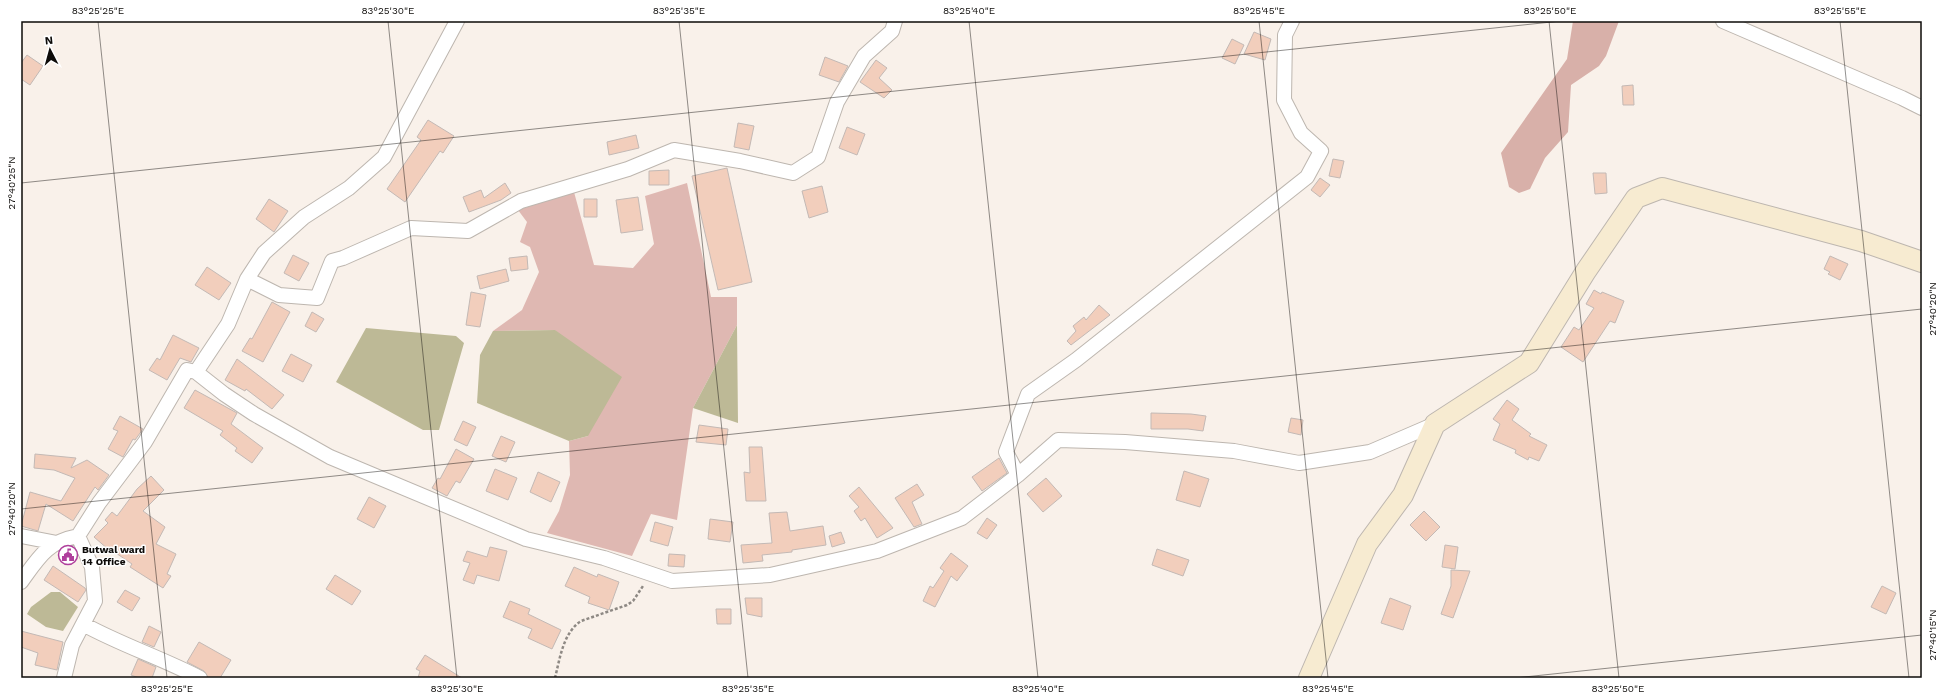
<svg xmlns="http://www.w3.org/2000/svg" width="1943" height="699" font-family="'Work Sans',sans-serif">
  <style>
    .green { fill: #dfb8b2 }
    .forest { fill: #d8b0a9 }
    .water { fill: #bdb996 }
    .building { fill: #f2cebc; stroke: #c3b9b5 }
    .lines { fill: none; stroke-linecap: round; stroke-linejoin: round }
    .street-casing { stroke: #bdb6af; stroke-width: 16 }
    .secondary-casing { stroke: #bdb6af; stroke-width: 22 }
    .path { stroke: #8e8984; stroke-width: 2.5; stroke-dasharray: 3 2; stroke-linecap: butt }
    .street { stroke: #fff; stroke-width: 14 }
    .secondary { stroke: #f7ebd1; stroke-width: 20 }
    .ticks { fill: none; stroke: #0d0b09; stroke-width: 1; stroke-opacity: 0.45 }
    .labels { text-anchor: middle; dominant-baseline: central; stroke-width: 3; stroke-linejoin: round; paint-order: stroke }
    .poi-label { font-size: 10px; font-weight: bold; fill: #0d0b09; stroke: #fff; text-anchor: start }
    .neatline { fill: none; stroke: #0d0b09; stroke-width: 1.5 }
    .ticks-label { font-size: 10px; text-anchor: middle; fill: #0d0b09 }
  </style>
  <rect width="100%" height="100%" fill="#f9f1ea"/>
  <!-- green -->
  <path class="green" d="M687 183 711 297H737V325L693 408 677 520 651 514 632 556 547 533 559 511 570 475 569 441 588 436 555 330 493 331 522 310 539 272 530 247 520 242 527 222 518 210 574 192 594 265 633 268 654 244 645 196Z"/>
  <!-- forest -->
  <path class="forest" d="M1573 21H1619L1606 56 1599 66 1571 85 1568 132 1545 158 1530 189 1519 193 1509 187 1501 153 1567 59Z"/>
  <!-- water -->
  <path class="water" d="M737 325 738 423 693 408Z
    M366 328 456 336 464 343 439 430H423L336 382Z
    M555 330 622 377 588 436 569 441 477 403 480 355 493 331Z
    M51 592H60L78 607 63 631 46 627 27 614 31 607Z"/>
  <!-- building -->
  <path class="building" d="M1254 32 1271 39 1265 60 1244 54Z
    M1232 39 1244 45 1235 64 1222 58Z
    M27 55 43 66 30 85 21 79V63Z
    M825 57 848 66 839 82 819 75Z
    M876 60 887 68 879 78 892 90 884 98 860 82Z
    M1633 85 1634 105H1623L1622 86Z
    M428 120 454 136 443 153 440 151 405 202 387 189 421 140 417 137Z
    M738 123 754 126 749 150 734 147Z
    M847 127 865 134 857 155 839 148Z
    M636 135 639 148 609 155 607 142Z
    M1333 159 1344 161 1340 178 1329 176Z
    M727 168 752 282 718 290 692 176Z
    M669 170V185H649V171Z
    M1593 173H1606L1607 193 1595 194Z
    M1320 178 1330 185 1320 197 1311 190Z
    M505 183 511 193 501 200 469 212 463 197 481 190 484 198Z
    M822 186 828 212 809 218 802 191Z
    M638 197 643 230 621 233 616 200Z
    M269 199 288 211 274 232 256 219Z
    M584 199H597V217H584Z
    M293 255 309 263 299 281 284 273Z
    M527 256 528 269 511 271 509 258Z
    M1830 256 1848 264 1840 280 1828 274 1830 272 1824 269Z
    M207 267 231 283 219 300 195 285Z
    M506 269 509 281 480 289 477 276Z
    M1594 290 1601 294 1602 292 1624 301 1615 323 1610 321 1583 362 1561 347 1574 327 1579 330 1594 308 1586 304Z
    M471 292 486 295 480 327 466 325Z
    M272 302 290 312 263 362 242 351 250 338 252 339Z
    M1099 305 1110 315 1071 345 1067 341 1076 331 1073 326 1084 317 1086 320Z
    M312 312 324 319 316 332 305 326Z
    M173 335 199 348 191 362 180 358 167 380 149 370 157 358 160 360Z
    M291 354 312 365 303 382 282 371Z
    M237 359 284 395 272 409 246 389 245 391 225 380Z
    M195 390 237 413 231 424 263 448 252 463 235 451 237 448 220 435 223 431 184 408Z
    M1507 400 1519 409 1512 420 1531 434 1529 436 1547 445 1539 461 1529 457 1528 460 1515 453 1516 450 1493 440 1500 424 1493 419Z
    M1151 413 1191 414 1206 416 1203 431 1188 429H1151Z
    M120 416 143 429 135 440 133 439 123 457 108 449 118 431 113 429Z
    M1291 418 1303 420 1301 435 1288 432Z
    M463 421 476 427 467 446 454 440Z
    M699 425 728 429 726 445 696 442Z
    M501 436 515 442 506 462 492 456Z
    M749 447H762L766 501H746L744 472 750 473Z
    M456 449 474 459 460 483 456 481 447 496 432 488 438 478 440 479Z
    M35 454 76 458 71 468 87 460 109 475 98 490 95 487 73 521 46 504 38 531 21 526 30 492 61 501 75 478 54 470 34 468Z
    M999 458 1007 473 982 491 972 477Z
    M495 469 517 478 508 500 486 491Z
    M1184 471 1209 479 1200 507 1176 500Z
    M538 472 560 482 551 502 530 492Z
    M151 476 164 490 143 511 165 527 156 544 176 554 167 574 171 576 163 588 130 567 132 564 110 549 109 550 94 537 108 523 105 520 112 512 117 516 137 489Z
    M1046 478 1062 496 1043 512 1027 494Z
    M917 484 924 495 912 502 922 524 914 527 895 498Z
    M859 487 893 528 877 538 865 518 861 521 854 511 859 507 849 496Z
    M369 497 386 506 374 528 357 519Z
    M1424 511 1440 527 1426 541 1410 525Z
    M787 512 790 531 823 526 826 545 792 550V552L762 555 763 561 743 563 741 545 772 543 769 513Z
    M987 518 997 525 987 539 977 533Z
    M710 519 733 522 730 542 708 539Z
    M655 522 673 527 668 546 650 541Z
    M841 532 845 543 832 547 829 536Z
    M1445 545 1458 547 1455 569 1442 567Z
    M490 547 507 551 499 581 477 575 474 584 463 580 470 563 463 561 467 551 487 557Z
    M1157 549 1189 560 1183 576 1152 565Z
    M951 553 968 566 957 581 951 576 935 607 923 601 930 586 933 588 944 571 940 568Z
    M669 554 685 555 684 567 668 566Z
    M53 566 85 588 86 590 78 602 44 580Z
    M574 567 597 577 598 574 619 582 609 610 588 603 590 597 565 586Z
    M1451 570 1470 571 1453 618 1441 614 1451 586Z
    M335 575 361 591 352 605 326 589Z
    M1882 586 1896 593 1886 614 1871 607Z
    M125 590 140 598 132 611 117 602Z
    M745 598H762V617L747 614Z
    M1390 598 1411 606 1403 630 1381 623Z
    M510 601 530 609 528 614 561 630 552 649 528 638 532 629 503 617Z
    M716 609H731V624H717Z
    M149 626 161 632 154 647 142 642Z
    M21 631 63 642 57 670 35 665 38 653 21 647Z
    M199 642 231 660 220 678H208L204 671 187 662Z
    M425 655 462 678H418L420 671 416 669Z
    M138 659 156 667 152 678H139L131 675Z"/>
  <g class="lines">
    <defs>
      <path id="street" d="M895 21 892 31 864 56 837 102 818 157 793 173 740 161 674 150 628 169 521 201 468 231 411 228 343 258 332 261 317 298 279 295 247 279 228 324 196 372 224 394 254 414 330 457 526 539 604 558 672 581 770 575 877 551 962 518 1018 475 1058 440 1125 442 1234 451 1299 463 1370 452 1435 424
        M1723 21 1902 98 1922 108
        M247 279 264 253 304 217 349 188 384 157 457 21
        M1018 475 1006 452 1028 394 1076 360 1307 177 1321 151 1301 133 1284 100 1285 35 1292 21
        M21 536 57 543
        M21 582C39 557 47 542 78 536L99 503 145 442 187 370 196 372
        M83 624C121 645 162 658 200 678
        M64 678 72 645 95 601 92 567 78 536"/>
      <path id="secondary" d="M1309 678 1367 544 1403 495 1435 424 1529 363 1586 271 1636 198 1662 188 1861 241 1922 262"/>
    </defs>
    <!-- street casing -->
    <use href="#street" class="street-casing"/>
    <!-- secondary casing -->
    <use href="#secondary" class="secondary-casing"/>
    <!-- path -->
    <path class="path" d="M555 678C560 658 563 633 581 621L627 605 633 601 643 586"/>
    <!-- street -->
    <use href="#street" class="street"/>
    <!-- secondary -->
    <use href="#secondary" class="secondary"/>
  </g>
  <!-- ticks -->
  <path class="ticks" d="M98 21 167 678M388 21 457 678M679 21 748 678M969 21 1038 678M1259 21 1328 678M1549 21 1619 678M1840 21 1909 678M21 183 1561 21M21 509 1922 309M1515 678 1922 635"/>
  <!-- icons -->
  <defs>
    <symbol id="civic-ring" viewBox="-11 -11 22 22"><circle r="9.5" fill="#fff" stroke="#af3f9c" stroke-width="1.5"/><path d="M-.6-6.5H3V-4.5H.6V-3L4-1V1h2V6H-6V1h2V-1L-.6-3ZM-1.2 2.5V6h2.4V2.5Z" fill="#af3f9c"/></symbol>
  </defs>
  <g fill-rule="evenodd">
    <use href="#civic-ring" x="57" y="544" width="22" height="22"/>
  </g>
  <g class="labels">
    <!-- poi labels -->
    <g class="poi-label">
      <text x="82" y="549">Butwal ward<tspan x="82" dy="12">14 Office</tspan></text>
    </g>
  </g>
  <!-- border -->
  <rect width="1943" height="699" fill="none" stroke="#ffffff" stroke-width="44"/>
  <!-- north arrow -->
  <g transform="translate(50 50) rotate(354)" stroke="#ffffff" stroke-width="3" paint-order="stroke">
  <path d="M0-3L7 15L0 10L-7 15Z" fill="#0d0b09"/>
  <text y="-6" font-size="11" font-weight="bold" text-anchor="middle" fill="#0d0b09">N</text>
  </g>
  <rect x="22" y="22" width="1899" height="655" class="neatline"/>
  <g class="ticks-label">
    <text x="98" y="14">83°25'25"E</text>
    <text x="388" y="14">83°25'30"E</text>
    <text x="679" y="14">83°25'35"E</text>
    <text x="969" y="14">83°25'40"E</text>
    <text x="1259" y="14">83°25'45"E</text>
    <text x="1550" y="14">83°25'50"E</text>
    <text x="1840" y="14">83°25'55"E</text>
    <text transform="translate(11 183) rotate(-90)" y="4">27°40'25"N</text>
    <text transform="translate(1932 309) rotate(-90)" y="4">27°40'20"N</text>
    <text transform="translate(11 509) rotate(-90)" y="4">27°40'20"N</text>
    <text transform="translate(1932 635) rotate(-90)" y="4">27°40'15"N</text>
    <text x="167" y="692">83°25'25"E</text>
    <text x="457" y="692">83°25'30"E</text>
    <text x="748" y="692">83°25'35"E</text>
    <text x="1038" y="692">83°25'40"E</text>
    <text x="1328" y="692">83°25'45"E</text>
    <text x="1618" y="692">83°25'50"E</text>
  </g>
</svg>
